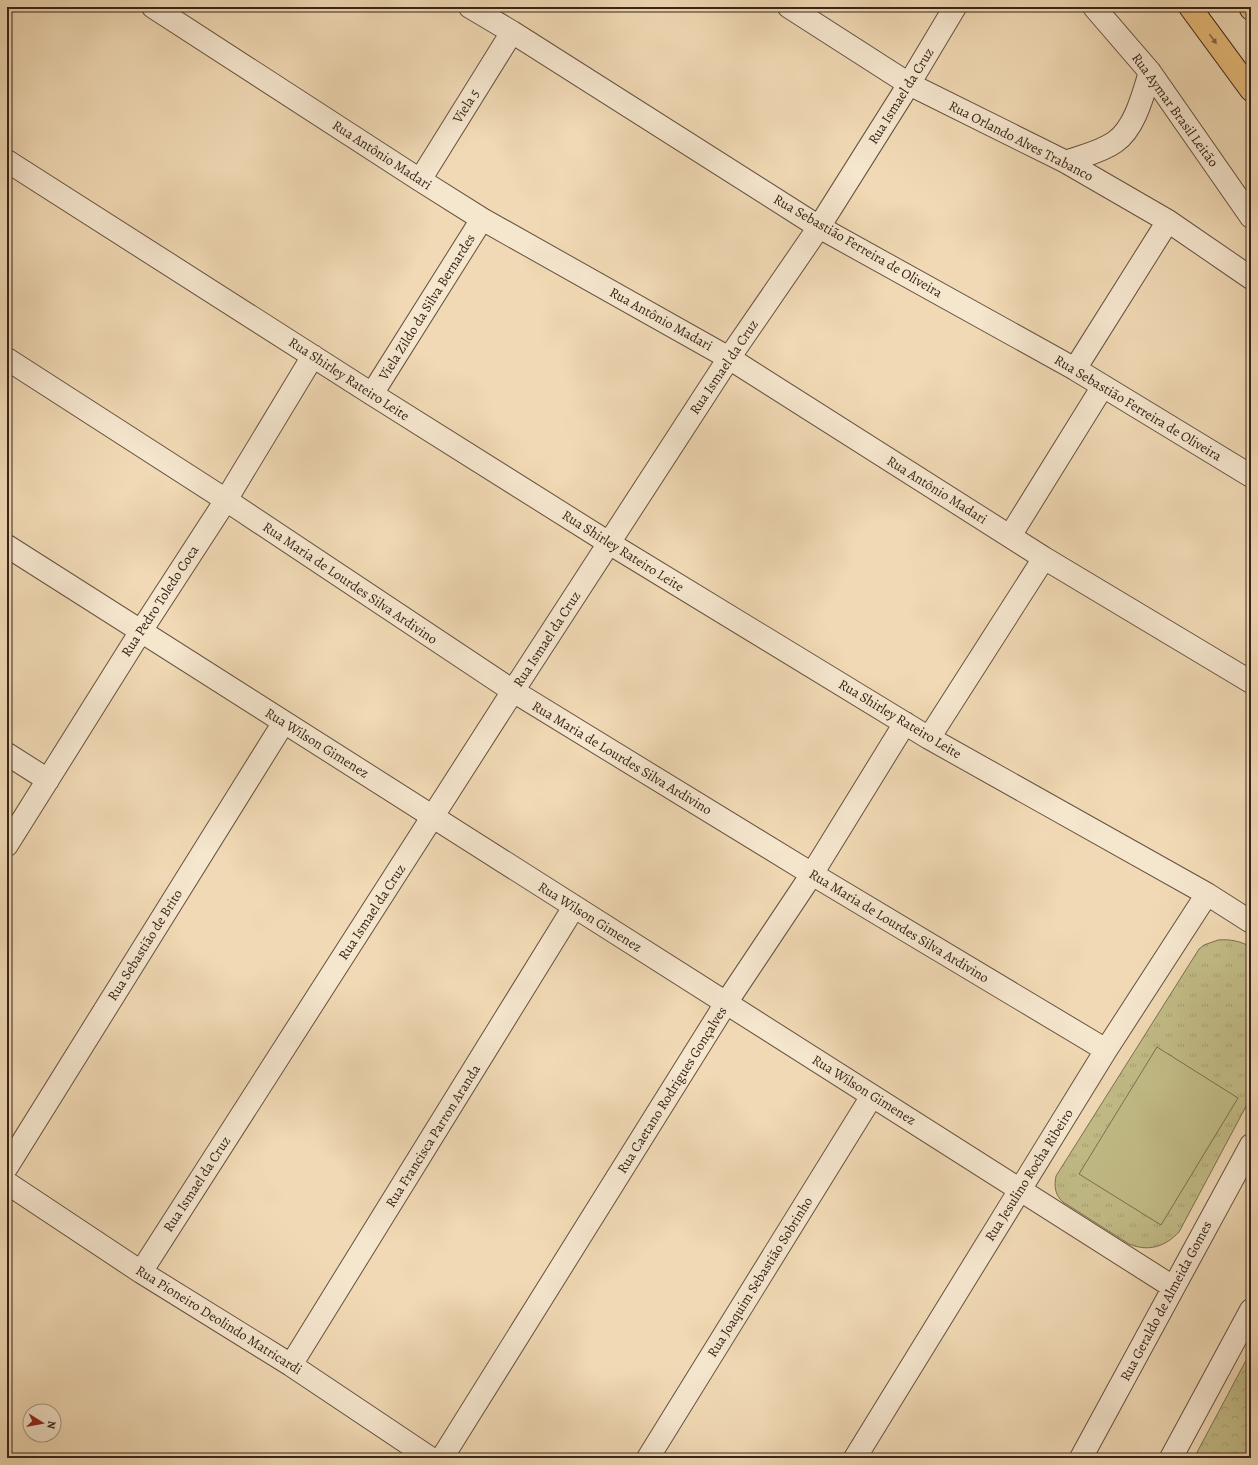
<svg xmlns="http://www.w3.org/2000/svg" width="1258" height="1465" font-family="Alegreya,serif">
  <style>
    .forest { fill: url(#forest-crowns); stroke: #7d7050 }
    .park { fill: url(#park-tufts); stroke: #7d7050 }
    .pitch { fill: #c2bc87; stroke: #7d7050 }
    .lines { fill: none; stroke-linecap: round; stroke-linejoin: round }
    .minor-casing { stroke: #665140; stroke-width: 24 }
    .major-casing { stroke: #382419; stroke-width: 24 }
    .minor { stroke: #f5e6ce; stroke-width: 22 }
    .major { stroke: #e8bc7a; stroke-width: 22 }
    .oneway { fill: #876845 }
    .labels { text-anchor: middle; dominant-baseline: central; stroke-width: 3; stroke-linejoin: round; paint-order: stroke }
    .street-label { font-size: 14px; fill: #382419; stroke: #f5e6ce }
  </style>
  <defs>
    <pattern id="forest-crowns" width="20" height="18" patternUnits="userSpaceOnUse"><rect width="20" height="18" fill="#c2bc87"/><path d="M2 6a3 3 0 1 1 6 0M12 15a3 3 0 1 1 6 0" fill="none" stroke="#a7a174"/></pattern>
    <pattern id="park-tufts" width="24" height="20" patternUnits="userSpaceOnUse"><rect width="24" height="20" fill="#c2bc87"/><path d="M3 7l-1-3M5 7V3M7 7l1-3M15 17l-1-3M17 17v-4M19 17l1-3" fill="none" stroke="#a7a174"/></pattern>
  </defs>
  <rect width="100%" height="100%" fill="#f0d9b4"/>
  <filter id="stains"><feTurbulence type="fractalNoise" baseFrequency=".005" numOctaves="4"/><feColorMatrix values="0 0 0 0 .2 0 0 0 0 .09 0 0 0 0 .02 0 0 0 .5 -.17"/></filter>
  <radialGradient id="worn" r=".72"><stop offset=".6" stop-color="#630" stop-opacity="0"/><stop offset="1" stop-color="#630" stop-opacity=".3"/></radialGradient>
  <!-- forest -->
  <path class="forest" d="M1251 1351V1458H1194Z"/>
  <!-- park -->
  <path class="park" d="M1218 940C1230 939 1240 941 1251 947V1097L1179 1232C1165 1247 1148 1252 1129 1244L1063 1202C1055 1195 1054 1187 1056 1176L1199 949 1204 945Z"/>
  <!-- pitch -->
  <path class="pitch" d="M1157 1047 1238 1098 1161 1225 1079 1174Z"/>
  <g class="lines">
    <defs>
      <path id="minor" d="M153 7 420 180 482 219 729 358 1044 558 1251 682
        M470 7 512 32 819 227 1075 369 1251 476
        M789 7 909 84 1066 162 1168 221 1251 278
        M1094 7 1150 72 1251 217
        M7 161 372 394 609 543 929 738 1207 894 1251 922
        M1066 162C1082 156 1101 152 1115 142 1135 128 1143 95 1150 72
        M420 180 512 32
        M7 359 226 500 513 691 812 874 1106 1050
        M1075 369 1168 221
        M372 394 482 219
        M1010 536 1103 386
        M7 546 1173 1287
        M929 738 1044 558
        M7 754 48 780
        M7 845 141 631 226 500 313 356
        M7 1167 284 722
        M7 1183 141 1272 291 1365 430 1458
        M141 1272 513 691 729 358 819 227 909 84 955 7
        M291 1365 574 907
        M442 1458 726 1003 812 874 905 723
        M648 1458 872 1096
        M855 1458 1106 1050 1207 894
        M1081 1458 1251 1145
        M1171 1458 1251 1310"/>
      <path id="major" d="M1190 7 1251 90
        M1250 7 1251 9"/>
    </defs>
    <!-- minor casing -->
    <use href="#minor" class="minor-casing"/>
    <!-- major casing -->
    <use href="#major" class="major-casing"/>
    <!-- minor -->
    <use href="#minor" class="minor"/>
    <!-- major -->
    <use href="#major" class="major"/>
  </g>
  <!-- one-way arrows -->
  <defs><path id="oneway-solid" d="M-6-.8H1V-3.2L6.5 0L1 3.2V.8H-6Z"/></defs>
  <use class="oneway" href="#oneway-solid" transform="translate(1213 39) rotate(54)"/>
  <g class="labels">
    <!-- street labels -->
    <g class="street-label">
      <text transform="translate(901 96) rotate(-58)">Rua Ismael da Cruz</text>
      <text transform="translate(466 106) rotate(-58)">Viela 5</text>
      <text transform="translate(1175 110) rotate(54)">Rua Aymar Brasil Leitão</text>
      <text transform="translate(1021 141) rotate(27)">Rua Orlando Alves Trabanco</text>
      <text transform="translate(382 155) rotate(33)">Rua Antônio Madari</text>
      <text transform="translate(858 246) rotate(30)">Rua Sebastião Ferreira de Oliveira</text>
      <text transform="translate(427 307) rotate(-58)">Viela Zildo da Silva Bernardes</text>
      <text transform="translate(661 319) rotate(29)">Rua Antônio Madari</text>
      <text transform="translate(724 367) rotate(-56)">Rua Ismael da Cruz</text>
      <text transform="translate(349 379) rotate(33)">Rua Shirley Rateiro Leite</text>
      <text transform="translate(1138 408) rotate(31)">Rua Sebastião Ferreira de Oliveira</text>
      <text transform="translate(937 490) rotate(32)">Rua Antônio Madari</text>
      <text transform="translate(623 551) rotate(32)">Rua Shirley Rateiro Leite</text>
      <text transform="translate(350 583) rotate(34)">Rua Maria de Lourdes Silva Ardivino</text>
      <text transform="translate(160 601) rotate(-57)">Rua Pedro Toledo Coca</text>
      <text transform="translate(547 639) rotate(-57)">Rua Ismael da Cruz</text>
      <text transform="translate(900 719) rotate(31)">Rua Shirley Rateiro Leite</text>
      <text transform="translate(317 743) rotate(32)">Rua Wilson Gimenez</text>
      <text transform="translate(622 758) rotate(31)">Rua Maria de Lourdes Silva Ardivino</text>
      <text transform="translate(372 912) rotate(-57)">Rua Ismael da Cruz</text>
      <text transform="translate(590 917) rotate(32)">Rua Wilson Gimenez</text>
      <text transform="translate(899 926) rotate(31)">Rua Maria de Lourdes Silva Ardivino</text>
      <text transform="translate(145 945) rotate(-58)">Rua Sebastião de Brito</text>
      <text transform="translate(672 1090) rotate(-58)">Rua Caetano Rodrigues Gonçalves</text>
      <text transform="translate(864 1090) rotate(32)">Rua Wilson Gimenez</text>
      <text transform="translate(433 1136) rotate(-58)">Rua Francisca Parron Aranda</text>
      <text transform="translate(1029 1175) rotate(-58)">Rua Jesulino Rocha Ribeiro</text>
      <text transform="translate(197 1184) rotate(-57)">Rua Ismael da Cruz</text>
      <text transform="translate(760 1277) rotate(-58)">Rua Joaquim Sebastião Sobrinho</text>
      <text transform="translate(1166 1301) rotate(-62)">Rua Geraldo de Almeida Gomes</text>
      <text transform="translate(219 1320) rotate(32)">Rua Pioneiro Deolindo Matricardi</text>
    </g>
  </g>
  <!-- margin -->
  <rect width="1258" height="1465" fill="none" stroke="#f0d9b4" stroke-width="24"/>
  <rect x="8" y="8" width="1242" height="1449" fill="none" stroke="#382419" stroke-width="2"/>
  <rect x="12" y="12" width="1234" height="1441" fill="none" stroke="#382419"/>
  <!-- north arrow -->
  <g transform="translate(42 1423) rotate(101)"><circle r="19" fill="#f5e6ce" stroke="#a99886"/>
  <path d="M0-3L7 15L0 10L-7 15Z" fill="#8f2418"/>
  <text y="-6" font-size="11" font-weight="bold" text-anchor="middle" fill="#382419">N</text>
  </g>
  <rect width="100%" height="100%" filter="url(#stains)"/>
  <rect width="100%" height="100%" fill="url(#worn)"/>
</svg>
